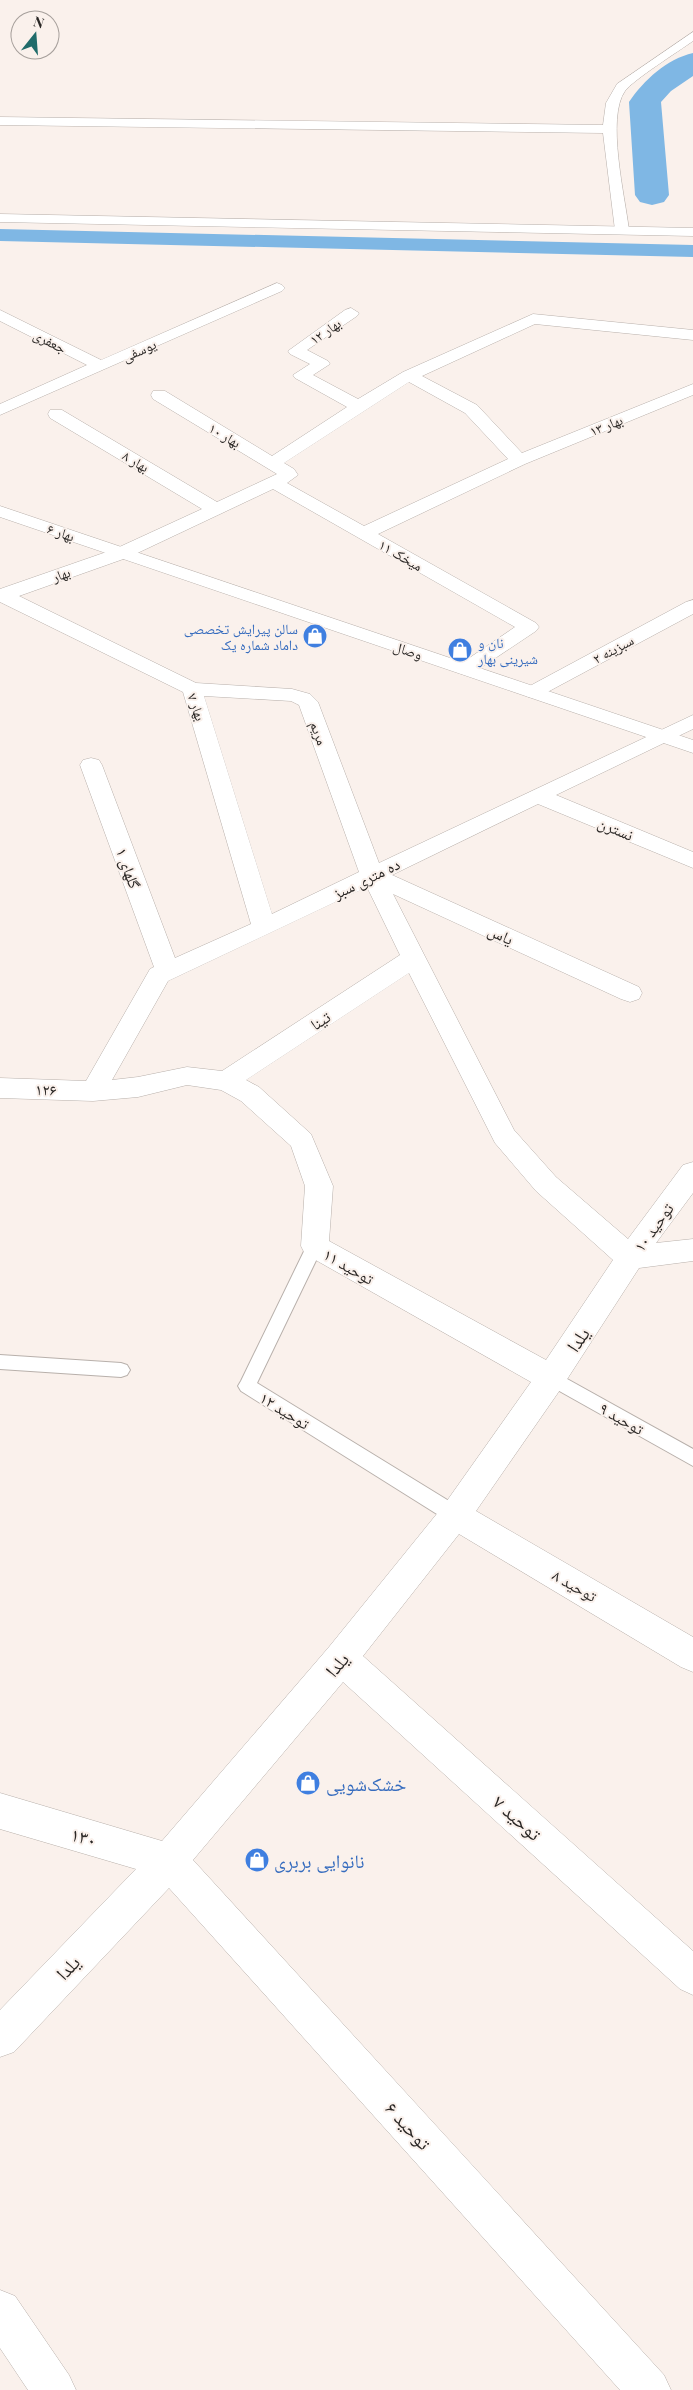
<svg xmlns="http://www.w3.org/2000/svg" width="693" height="2390" font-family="'Playfair Display','Noto Naskh Arabic',serif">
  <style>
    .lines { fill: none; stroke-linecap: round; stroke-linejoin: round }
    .canal { fill: #7fb7e4; fill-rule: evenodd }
    .river { fill: #7fb7e4; fill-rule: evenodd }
    .service-casing { stroke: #b8b0ab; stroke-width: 2 }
    .minor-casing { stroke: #b8b0ab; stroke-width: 1 }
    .secondary-casing { stroke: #b8b0ab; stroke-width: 1 }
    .service { fill: #fff; fill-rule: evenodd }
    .minor { fill: #fff; fill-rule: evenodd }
    .secondary { fill: #fff; fill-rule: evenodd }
    .labels { text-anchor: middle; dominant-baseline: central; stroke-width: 4; stroke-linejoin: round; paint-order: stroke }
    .far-street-label { font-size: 14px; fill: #2a2725; stroke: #faf1ec }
    .far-shop-label { font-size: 14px; fill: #366cbe; stroke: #faf1ec; text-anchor: end }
    .street-label { font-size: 16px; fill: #2a2725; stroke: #faf1ec }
    .near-street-label { font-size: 19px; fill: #2a2725; stroke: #faf1ec }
    .near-shop-label { font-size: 19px; fill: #366cbe; stroke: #faf1ec; text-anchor: start }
  </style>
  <rect width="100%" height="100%" fill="#faf1ec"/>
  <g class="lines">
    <!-- canal -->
    <path class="canal" d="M0 229 693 245V257L0 241Z"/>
    <!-- river -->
    <path class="river" d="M693 53V76L671 91 661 102 669 195 664 202 652 205 640 202 635 195 629 102C644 80 667 59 693 53Z"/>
    <defs>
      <path id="service" d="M315 1239 321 1241 323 1246 257 1383 462 1509 464 1515 462 1521 455 1523 448 1521 241 1391 238 1386 241 1381 309 1241Z
        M0 1355 121 1363 127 1365 130 1370 127 1375 121 1377 0 1369Z
        M551 1370 693 1449V1466L545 1383 542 1378 545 1373Z"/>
      <path id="minor" d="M693 32V41C679 51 633 80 625 91 606 118 625 196 629 230L622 234 615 230 603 133 0 125V117L603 125 606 103 617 84Z
        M277 283 282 285 285 288 282 291 0 415V404L87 365 0 321V310L101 360Z
        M351 308 359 313 357 316 307 350 328 361 330 364 313 375 358 399 403 372 533 314 693 330V340L535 324 422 376 477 405 522 453 693 384V395L525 464 378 534 536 623 539 627 536 631 473 673 466 675 459 673 456 669 459 665 515 627 273 489 129 557 19 596 196 683 292 689 310 694 318 702 379 863 693 715V729L556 795 693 852V868L538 804 392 875 639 987 642 993 639 999 630 1002 621 999 393 894 514 1130 556 1177 628 1239 683 1165 693 1162V1193L656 1243 693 1239V1261L639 1268 562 1387 476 1511 693 1637V1672L681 1667 459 1534 363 1656 693 1951V1995L680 1989 343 1682 193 1860 664 2375 671 2390H620L169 1888 14 2052 0 2057V2010L136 1869 0 1829V1793L162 1841 329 1647 444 1505 531 1382 305 1254 301 1246 305 1186 291 1146 241 1101 221 1090 187 1085 138 1097 93 1101 0 1098V1078L86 1081 150 969 154 967 80 765 83 760 91 758 99 760 102 765 175 958 251 924 183 692 0 602V589L115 549 202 509 50 418 48 414 50 410H62L217 502 277 474 153 399 151 395 153 391H165L272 456 347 407 295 378 293 375 310 364 290 354 288 351 345 310ZM409 382 465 413 508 459 364 526 287 483 298 475 294 469 284 463ZM204 696 291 701 299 705 359 872 272 914ZM367 887 400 955 222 1071 187 1067 138 1077 112 1080 168 981ZM409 973 495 1143 536 1191 613 1260 546 1360 329 1241 333 1186 311 1134 259 1087 246 1080Z
        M693 600V614L540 696 533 698 526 696 523 692 526 688 686 602Z
        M0 2290 15 2296 69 2375 76 2390H28L0 2348Z"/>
      <path id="secondary" d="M0 214 693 228V236L0 222Z
        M0 506 693 740V753L0 517Z"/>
    </defs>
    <!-- service casing -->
    <use href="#service" class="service-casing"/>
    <!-- minor casing -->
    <use href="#minor" class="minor-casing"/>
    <!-- secondary casing -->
    <use href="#secondary" class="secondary-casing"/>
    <!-- service -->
    <use href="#service" class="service"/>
    <!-- minor -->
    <use href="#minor" class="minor"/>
    <!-- secondary -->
    <use href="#secondary" class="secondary"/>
  </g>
  <!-- icons -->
  <defs>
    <symbol id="shop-disc" viewBox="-11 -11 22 22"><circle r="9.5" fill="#3f7fe0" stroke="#faf1ec"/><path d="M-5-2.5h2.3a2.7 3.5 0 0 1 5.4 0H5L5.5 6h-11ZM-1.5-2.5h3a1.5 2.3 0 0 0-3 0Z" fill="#fff"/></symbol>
  </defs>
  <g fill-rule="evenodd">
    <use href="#shop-disc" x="301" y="622" width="28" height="28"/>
    <use href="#shop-disc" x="446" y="636" width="28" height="28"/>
    <use href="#shop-disc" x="294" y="1769" width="28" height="28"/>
    <use href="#shop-disc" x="243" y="1846" width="28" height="28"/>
  </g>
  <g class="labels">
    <!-- far-street labels -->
    <g class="far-street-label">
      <text transform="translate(325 331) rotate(-35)">بهار ۱۲</text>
      <text transform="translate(50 341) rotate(27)">جعفری</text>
      <text transform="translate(139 350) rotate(-24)">یوسفی</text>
      <text transform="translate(606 425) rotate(-22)">بهار ۱۳</text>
      <text transform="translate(225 435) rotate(31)">بهار ۱۰</text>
      <text transform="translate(136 461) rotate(30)">بهار ۸</text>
      <text transform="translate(61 532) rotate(19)">بهار ۶</text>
      <text transform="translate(401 555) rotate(30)">میخک ۱۱</text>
      <text transform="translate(61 574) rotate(-19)">بهار</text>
      <text transform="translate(613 649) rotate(-28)">سبزینه ۲</text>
      <text transform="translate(408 650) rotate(19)">وصال</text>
      <text transform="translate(197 707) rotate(71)">بهار ۷</text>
      <text transform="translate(319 733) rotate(70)">مریم</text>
    </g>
    <!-- far-shop labels -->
    <g class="far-shop-label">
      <text x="298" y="628">سالن پیرایش تخصصی<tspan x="298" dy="16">داماد شماره یک</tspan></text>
      <text x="478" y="642" text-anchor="start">نان و<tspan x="478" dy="16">شیرینی بهار</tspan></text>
    </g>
    <!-- street labels -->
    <g class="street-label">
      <text transform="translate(616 828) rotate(23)">نسترن</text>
      <text transform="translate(129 868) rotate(70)">گلهای ۱</text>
      <text transform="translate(366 878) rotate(-26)">ده متری سبز</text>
      <text transform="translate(501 934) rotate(25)">یاس</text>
      <text transform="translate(320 1020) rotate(-33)">تینا</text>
      <text transform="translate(46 1089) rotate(2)">۱۲۶</text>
      <text transform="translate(653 1227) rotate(-54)">توحید ۱۰</text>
      <text transform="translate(349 1266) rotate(30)">توحید ۱۱</text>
      <text transform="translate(285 1410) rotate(32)">توحید ۱۲</text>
      <text transform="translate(622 1418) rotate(30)">توحید ۹</text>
      <text transform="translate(575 1585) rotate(30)">توحید ۸</text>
    </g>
    <!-- near-street labels -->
    <g class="near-street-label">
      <text transform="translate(577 1339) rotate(-56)">یلدا</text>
      <text transform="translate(336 1664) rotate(-50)">یلدا</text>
      <text transform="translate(518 1817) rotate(42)">توحید ۷</text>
      <text transform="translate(84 1836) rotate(16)">۱۳۰</text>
      <text transform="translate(67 1967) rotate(-46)">یلدا</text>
      <text transform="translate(409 2125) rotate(48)">توحید ۶</text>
    </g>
    <!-- near-shop labels -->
    <g class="near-shop-label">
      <text x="326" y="1783">خشک‌شویی</text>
      <text x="274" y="1860">نانوایی بربری</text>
    </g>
  </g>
  <!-- north arrow -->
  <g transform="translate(35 35) rotate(17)"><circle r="24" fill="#faf1ec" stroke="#a7a09c"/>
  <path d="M0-4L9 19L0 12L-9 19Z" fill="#206c6b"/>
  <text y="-8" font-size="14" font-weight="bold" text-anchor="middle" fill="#2a2725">N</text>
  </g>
</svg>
